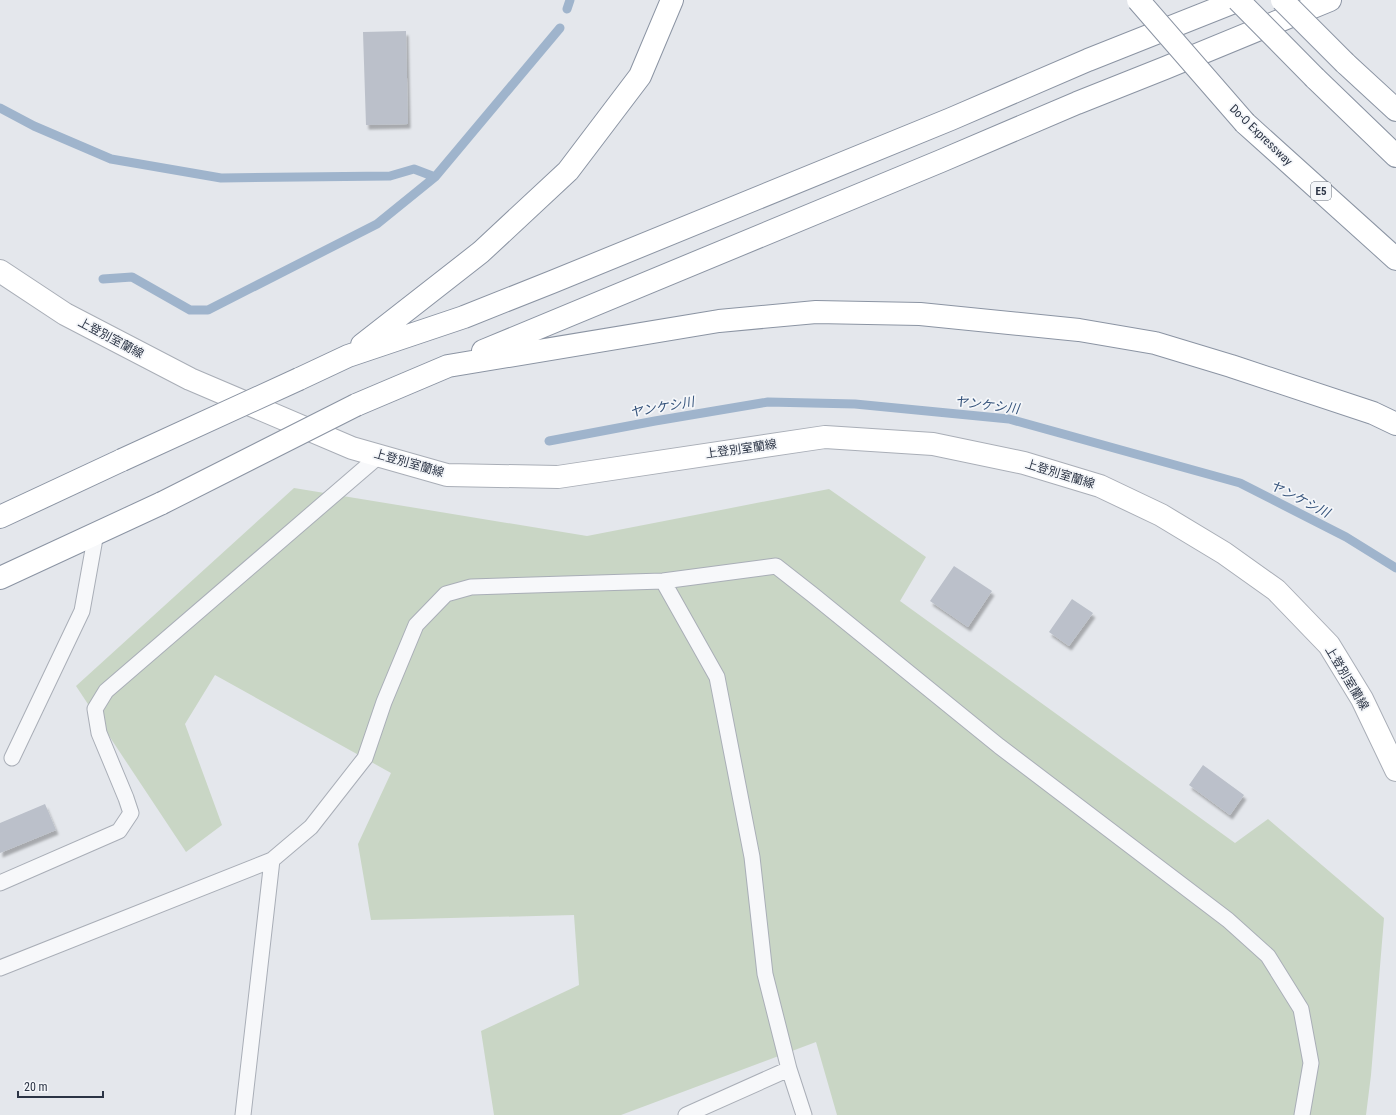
<svg xmlns="http://www.w3.org/2000/svg" width="1396" height="1115" font-family="'Roboto Condensed','Noto Sans JP',sans-serif">
  <style>
    .green { fill: #c9d6c5 }
    .lines { fill: none; stroke-linecap: round; stroke-linejoin: round }
    .stream { stroke: #9fb4cc; stroke-width: 9 }
    .building { fill: #bbc0ca; filter: url(#shadow) }
    .lane-casing { stroke: #a9aeb7; stroke-width: 17 }
    .secondary-casing { stroke: #a9aeb7; stroke-width: 24 }
    .highway-casing { stroke: #8b94a3; stroke-width: 24 }
    .lane { stroke: #f7f8fa; stroke-width: 15 }
    .secondary { stroke: #fff; stroke-width: 22 }
    .highway { stroke: #fff; stroke-width: 22 }
    .highway-bridge-casing { stroke: #8b94a3; stroke-width: 24; stroke-linecap: butt }
    .highway-bridge { stroke: #fff; stroke-width: 22 }
    .labels { text-anchor: middle; dominant-baseline: central; stroke-width: 3.5; stroke-linejoin: round; paint-order: stroke }
    .shield { fill: #f4f6f9; stroke: #676e7b; stroke-width: 1 }
    .shield-label { font-size: 11px; font-weight: bold; fill: #2b3445 }
    .street-label { font-size: 12px; fill: #2b3445; stroke: #f4f6f9 }
    .water-label { font-size: 13px; font-style: italic; fill: #34527a; stroke: #f4f6f9 }
  </style>
  <defs>
    <filter id="shadow"><feDropShadow dx="2.5" dy="4.5" stdDeviation="1" flood-color="#0004"/></filter>
  </defs>
  <rect width="100%" height="100%" fill="#e4e7ec"/>
  <!-- green -->
  <path class="green" d="M294 488 587 536 829 489 926 557 900 601 1235 843 1268 819 1384 918 1371 1075 1366 1115H837L816 1042 621 1115H494L481 1031 579 985 574 915 371 920 358 844 391 773 215 675 185 724 222 825 186 852 76 686Z"/>
  <g class="lines">
    <!-- stream -->
    <path class="stream" d="M567 9 570 0
      M0 108 34 126 111 159 221 178 390 176 414 169 435 177
      M103 279 132 277 190 310H208L377 224 435 177 560 28
      M549 441 655 421 768 402 855 404 1009 419 1240 483 1346 537 1396 568"/>
  </g>
  <!-- building -->
  <path class="building" d="M406 31 408 124 366 125 363 32Z
    M954 566 992 591 968 627 930 601Z
    M1072 599 1093 613 1069 646 1049 632Z
    M1203 765 1244 795 1230 815 1189 785Z
    M45 804 56 830 0 853V823Z"/>
  <g class="lines">
    <defs>
      <path id="lane" d="M663 581 717 677 752 857 765 974 789 1069 804 1115
        M12 758 82 611 96 533
        M0 883 119 831 131 813 126 798 99 733 95 709 106 691 380 455
        M0 968 272 860
        M243 1115 272 860 311 827 365 758 384 702 416 625 446 594 471 587 663 581 776 566 813 595 999 746 1228 920 1268 956 1301 1009 1311 1063 1302 1115
        M686 1115 789 1069"/>
      <path id="secondary" d="M0 271 65 314 190 379 352 448 447 475 558 477 825 437 933 444 1024 463 1100 486 1161 515 1224 553 1276 590 1329 645 1362 699 1396 770"/>
      <path id="highway" d="M1345 63 1396 110
        M1315 78 1396 156
        M1245 123 1396 259
        M362 345 481 252 568 171 640 76 672 0
        M483 351 941 161 1077 103 1165 68 1330 0
        M299 379 348 356 464 317 552 282 951 119 1088 60 1239 0
        M356 405 448 366 719 321 816 312 920 314 1079 330 1155 343 1231 366 1373 413 1396 424
        M0 517 122 460
        M0 578 162 503"/>
    </defs>
    <!-- lane casing -->
    <use href="#lane" class="lane-casing"/>
    <!-- secondary casing -->
    <use href="#secondary" class="secondary-casing"/>
    <!-- highway casing -->
    <use href="#highway" class="highway-casing"/>
    <!-- lane -->
    <use href="#lane" class="lane"/>
    <!-- secondary -->
    <use href="#secondary" class="secondary"/>
    <!-- highway -->
    <use href="#highway" class="highway"/>
    <defs>
      <path id="highway-bridge" d="M1138 0 1245 123
        M1238 0 1315 78
        M1282 0 1345 63
        M122 460 299 379
        M162 503 356 405"/>
    </defs>
    <!-- highway-bridge casing -->
    <use href="#highway-bridge" class="highway-bridge-casing"/>
    <!-- highway-bridge -->
    <use href="#highway-bridge" class="highway-bridge"/>
  </g>
  <g class="labels">
    <!-- shield labels -->
    <rect class="shield" x="1311" y="182" width="20" height="18" rx="3"/>
    <g class="shield-label">
      <text x="1321" y="191">E5</text>
    </g>
    <!-- street labels -->
    <g class="street-label">
      <text transform="translate(1261 135) rotate(44)">Do-O Expressway</text>
      <text transform="translate(111 338) rotate(28)">上登別室蘭線</text>
      <text transform="translate(741 449) rotate(-8)">上登別室蘭線</text>
      <text transform="translate(409 463) rotate(16)">上登別室蘭線</text>
      <text transform="translate(1060 474) rotate(17)">上登別室蘭線</text>
      <text transform="translate(1347 678) rotate(59)">上登別室蘭線</text>
    </g>
    <!-- water labels -->
    <g class="water-label">
      <text transform="translate(987 405) rotate(7)">ヤンケシ川</text>
      <text transform="translate(662 407) rotate(-10)">ヤンケシ川</text>
      <text transform="translate(1300 499) rotate(27)">ヤンケシ川</text>
    </g>
  </g>
  <!-- scale -->
  <path d="M18 1091v6h85v-6" fill="none" stroke="#2b3445" stroke-width="2"/>
  <text x="24" y="1091" font-size="12" fill="#2b3445" stroke="#f4f6f9" stroke-width="3" paint-order="stroke">20 m</text>
</svg>
